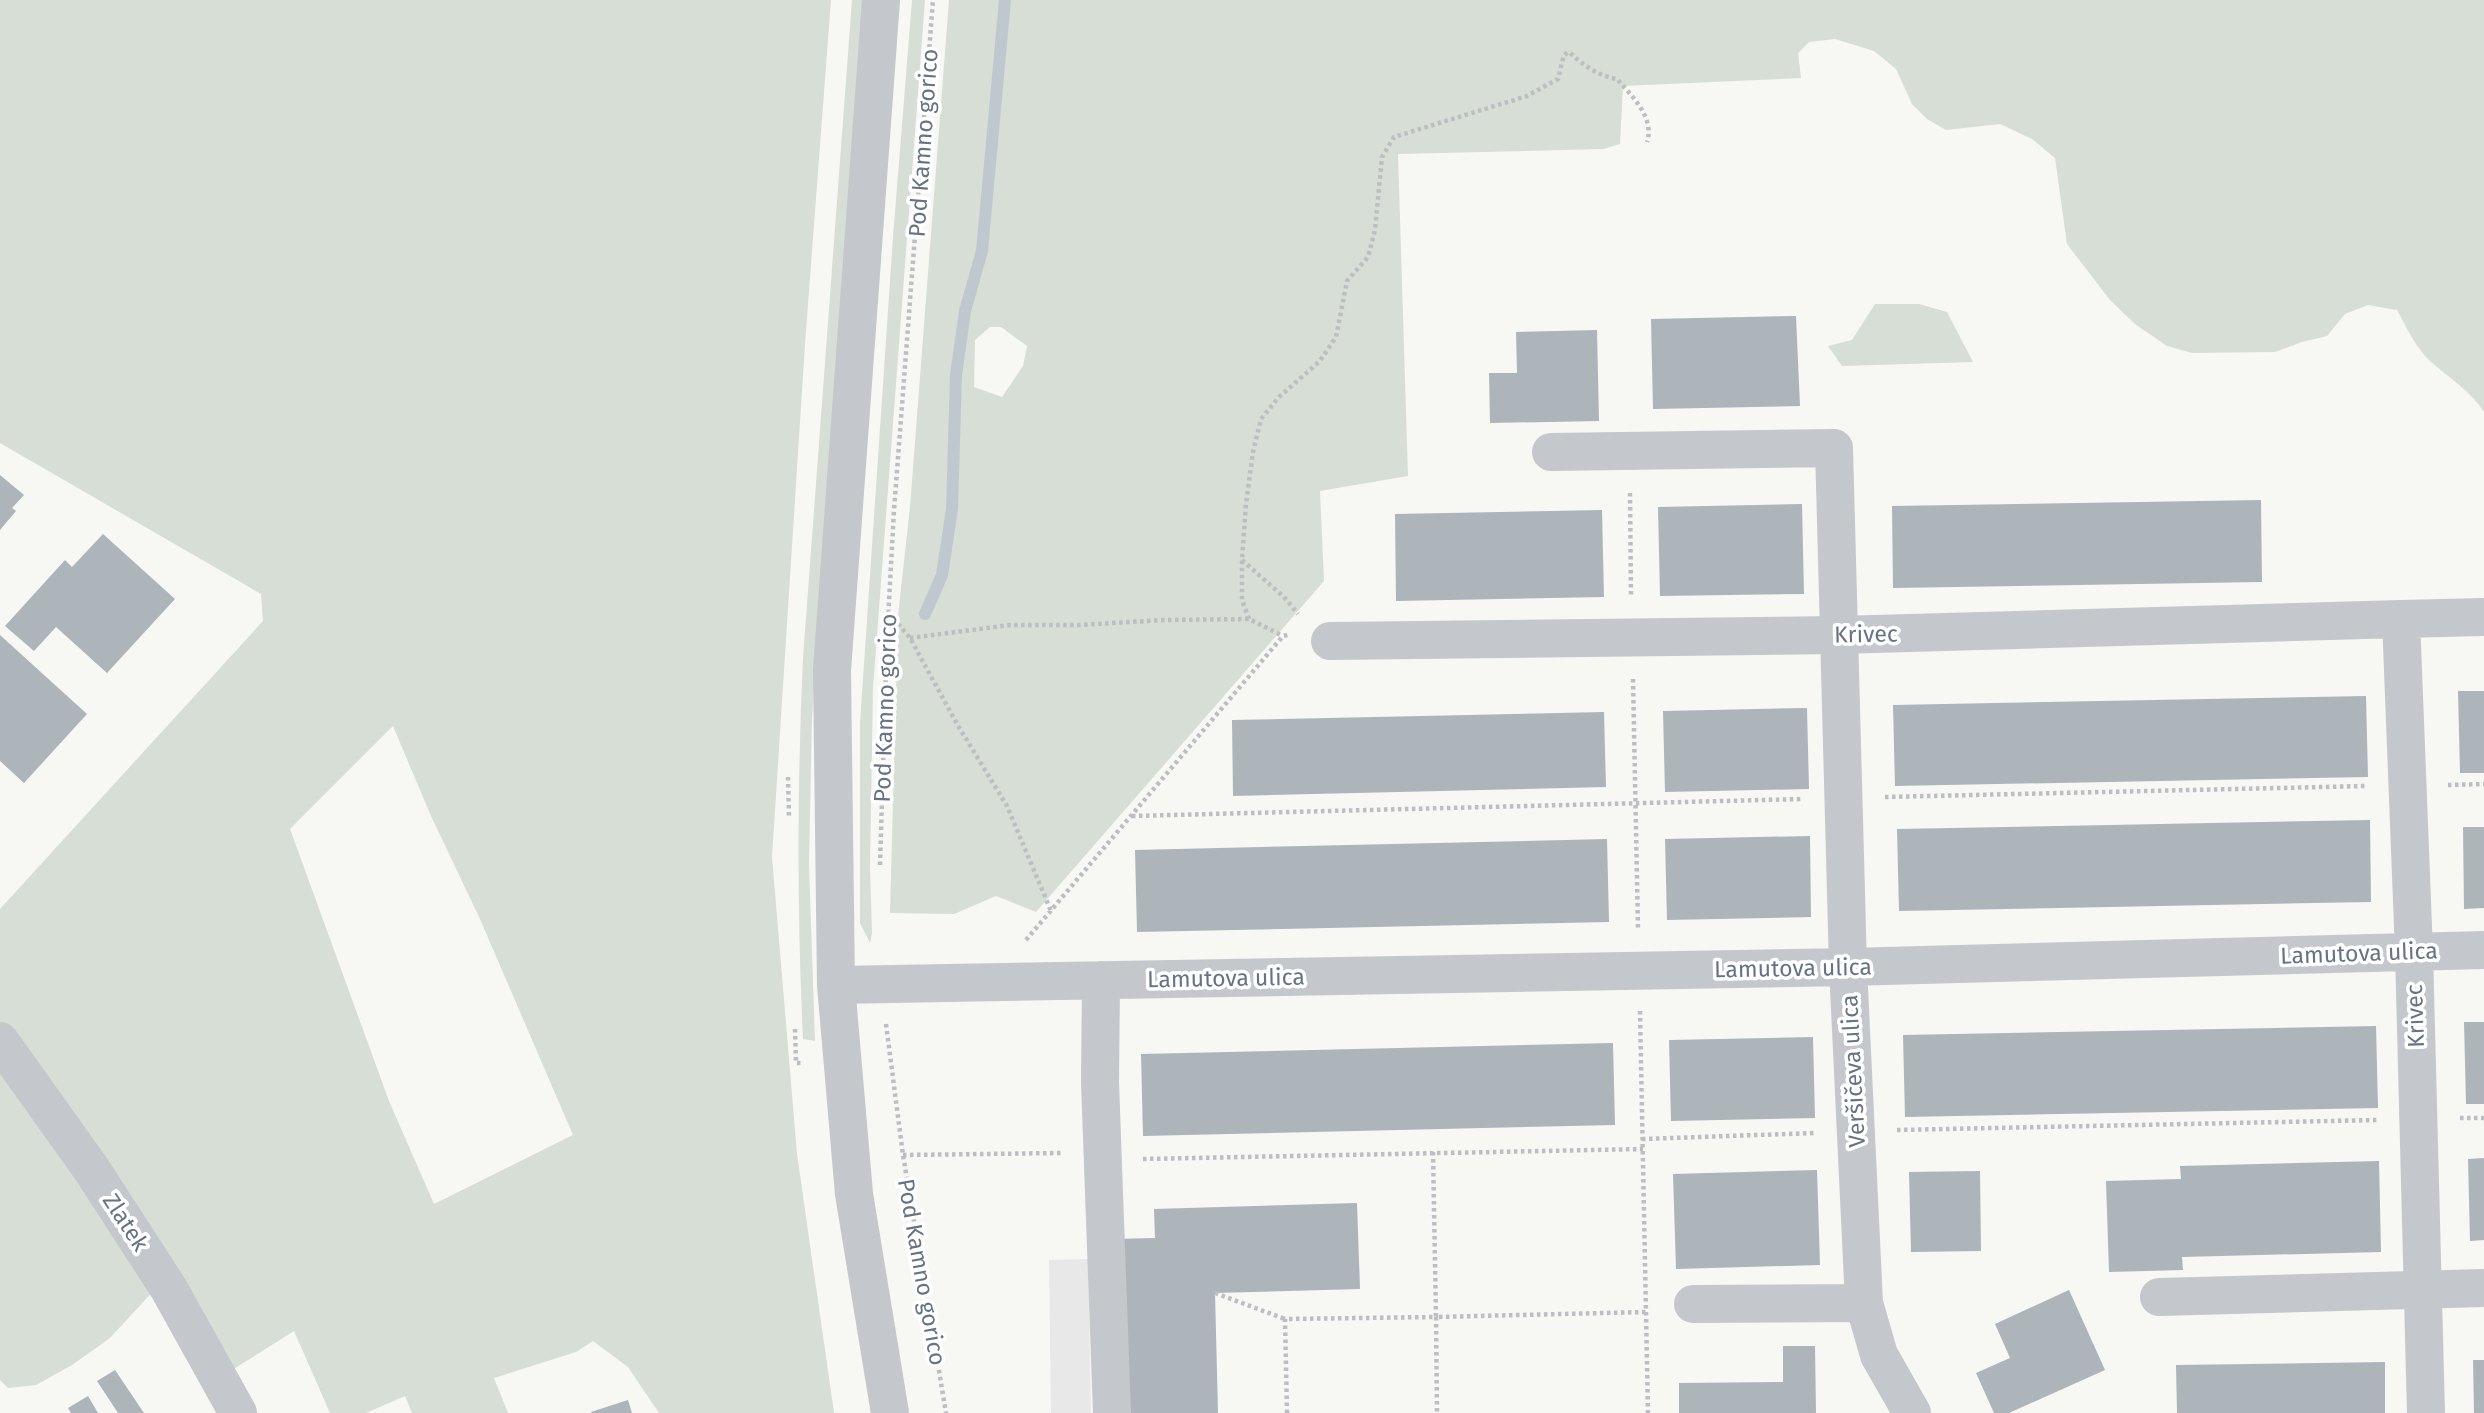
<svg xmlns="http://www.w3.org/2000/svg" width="2484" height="1413" font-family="'Fira Sans',sans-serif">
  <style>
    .built { fill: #e7e8e7 }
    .green { fill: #d7ded5; fill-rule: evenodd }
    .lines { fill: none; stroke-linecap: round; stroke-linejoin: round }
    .stream { stroke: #c0c8cf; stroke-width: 12 }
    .building { fill: #adb4ba }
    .path { stroke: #bcbec1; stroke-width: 4.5; stroke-dasharray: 3.5 3.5; stroke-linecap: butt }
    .minor { stroke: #c4c7cb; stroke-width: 38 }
    .labels { text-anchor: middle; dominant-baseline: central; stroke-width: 7; stroke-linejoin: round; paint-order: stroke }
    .street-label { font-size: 23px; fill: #667385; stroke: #fff }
  </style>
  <rect width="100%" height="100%" fill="#f7f7f4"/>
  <!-- built -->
  <path class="built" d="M1088 1259 1091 1413H1051L1049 1260Z"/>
  <!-- green -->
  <path class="green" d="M0 0H831L805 344 772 857 797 1154 834 1413H659L628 1367 593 1341 576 1352 494 1378 508 1413H412L405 1396 366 1413H330L294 1331 232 1370 0 1022V909L263 621 261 594 0 443ZM393 726 431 816 480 919 573 1135 434 1204 389 1101 290 829Z
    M852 0H864L812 717 809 865 815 1041 803 1039C797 912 797 785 803 658Z
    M912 0H925L873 688 870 867 872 933 870 943 860 923V723L893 237Z
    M949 0H2484V412C2470 390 2449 378 2431 362 2415 347 2407 328 2397 310L2368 305 2345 314 2327 336 2302 342 2275 352 2192 353 2167 346 2135 324 2110 300 2067 244 2055 158 2032 139 2000 124 1946 130 1927 119 1912 104 1896 69 1874 51 1835 39 1809 42 1798 53 1801 78 1623 86 1620 144 1603 149 1398 154 1408 476 1320 491 1324 581 1036 912 996 896 954 914 890 913 898 616 910 507ZM990 327H1001L1027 346 1023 366 1002 397 974 387 975 340Z
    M1875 304H1919L1947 312 1973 362 1842 366 1828 346 1852 340Z
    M0 1061 157 1287 110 1338 72 1365 36 1385 8 1388 0 1380Z"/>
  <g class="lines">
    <!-- stream -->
    <path class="stream" d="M925 614 942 575 952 509 956 375 965 311 982 251 1005 0"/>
  </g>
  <!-- building -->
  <path class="building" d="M1796 316 1800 406 1653 409 1651 319Z
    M1597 330 1599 421 1490 423 1489 373H1517L1516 332Z
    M0 475 24 495 12 508 16 511 0 530Z
    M2261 500 2262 582 1893 588 1892 506Z
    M1802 504 1804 594 1660 596 1658 507Z
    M1602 510 1604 597 1396 601 1395 514Z
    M103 534 175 599 107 673 56 627 34 651 5 626 65 560 72 567Z
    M0 635 87 714 24 783 0 761Z
    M2458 691H2484V773H2460Z
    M2366 696 2368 777 1895 786 1893 705Z
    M1807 708 1809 789 1665 792 1663 711Z
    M1604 712 1606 787 1233 796 1232 720Z
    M2370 820 2371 902 1899 911 1897 829Z
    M2463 827H2484V908L2464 909Z
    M1810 836 1811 917 1667 920 1665 839Z
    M1607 839 1609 922 1137 932 1135 850Z
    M2464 1022H2484V1104H2466Z
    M2376 1026 2378 1108 1905 1117 1903 1035Z
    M1813 1037 1815 1118 1671 1121 1669 1040Z
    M1613 1043 1615 1125 1143 1136 1141 1054Z
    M2484 1158V1240L2470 1241 2468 1159Z
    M2379 1161 2381 1252 2182 1257 2183 1270 2109 1272 2106 1181 2181 1179 2180 1166Z
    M1817 1170 1820 1265 1676 1269 1673 1174Z
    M1980 1171 1981 1251 1911 1252 1909 1172Z
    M1357 1203 1360 1289 1215 1293 1218 1413H1118L1113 1239 1155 1238 1154 1209Z
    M2069 1290 2105 1370 2009 1413H1994L1976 1373 2010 1358 1995 1324Z
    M1783 1346H1815L1816 1413H1679V1383L1783 1382Z
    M2473 1360H2484V1413H2474Z
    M2385 1362V1413H2177L2176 1365Z
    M115 1370 144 1413H118L97 1381Z
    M88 1396 98 1413H71L68 1408Z
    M628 1400 632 1413H591V1412Z"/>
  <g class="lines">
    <!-- path -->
    <path class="path" d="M1630 493 1631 597
      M1242 560 1284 597 1298 614
      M889 613 910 638 957 724 1007 806 1051 911
      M1249 619 1242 600V560L1246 504 1253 452 1261 419 1279 397 1320 361 1336 337 1347 281 1368 257 1375 230 1382 157 1394 137 1527 96 1558 79 1564 55 1569 52C1583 65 1598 76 1617 79 1632 96 1655 118 1647 142
      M910 638 1010 625H1079L1164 620 1249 619 1283 636
      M1633 679 1638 929
      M788 777 789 817
      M2448 785 2484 784
      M1885 797 2366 786
      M1132 816 1802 799
      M880 865 887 638 894 510 933 0
      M1026 940 1283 636 1288 635
      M1640 1011 1648 1413
      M886 1024 903 1155 946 1413
      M795 1029 796 1063H802
      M2460 1118H2484
      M1897 1130 2378 1120
      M1642 1139 1815 1133
      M1433 1152 1436 1317 1646 1312
      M903 1155 1062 1153
      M1143 1159 1643 1149
      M1215 1293 1285 1319
      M1287 1413 1285 1319 1436 1317 1437 1413"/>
    <!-- minor -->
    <path class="minor" d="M881 0 832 670 836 985 854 1194 890 1413
      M1551 452 1834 448 1848 967 1864 1303 1879 1355 1912 1413
      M2401 619 2484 617
      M1330 641 1838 635 2401 619 2414 952 2426 1413
      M1101 980 1100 1082 1112 1413
      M836 985 1848 967 2484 950
      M0 1041 92 1170 169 1289 238 1413
      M2159 1297 2484 1288
      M1693 1304 1864 1303"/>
  </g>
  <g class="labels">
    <!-- street labels -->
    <g class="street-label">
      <text transform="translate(923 143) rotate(-86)">Pod Kamno gorico</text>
      <text transform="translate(1866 634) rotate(-1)">Krivec</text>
      <text transform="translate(885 708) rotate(-88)">Pod Kamno gorico</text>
      <text transform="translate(2359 953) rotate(-2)">Lamutova ulica</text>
      <text transform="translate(1793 968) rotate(-1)">Lamutova ulica</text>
      <text transform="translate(1226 978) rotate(-1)">Lamutova ulica</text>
      <text transform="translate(2415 1016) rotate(-92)">Krivec</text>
      <text transform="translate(1853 1071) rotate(-93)">Veršičeva ulica</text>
      <text transform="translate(126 1222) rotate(57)">Zlatek</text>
      <text transform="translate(922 1272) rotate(80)">Pod Kamno gorico</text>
    </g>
  </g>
</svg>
